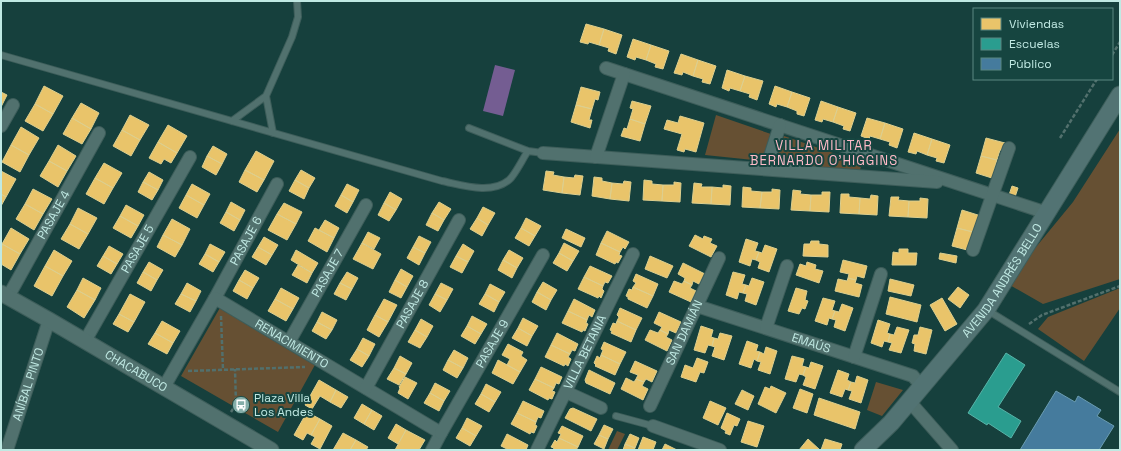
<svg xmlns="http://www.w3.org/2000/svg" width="1121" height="451" font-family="'Space Grotesk',sans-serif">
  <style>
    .green { fill: #665033 }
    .water { fill: #745d92 }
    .homes { fill: #e9c46a; stroke: #ddcf8e }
    .schools { fill: #2a9d8f; stroke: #57b4a8 }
    .public { fill: #457b9d; stroke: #6a9cb2 }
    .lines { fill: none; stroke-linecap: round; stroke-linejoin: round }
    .service-casing { stroke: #3d5d5a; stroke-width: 8 }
    .minor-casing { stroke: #3d5d5a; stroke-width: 14 }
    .tertiary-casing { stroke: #3d5d5a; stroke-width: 17 }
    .secondary-casing { stroke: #3d5d5a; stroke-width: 19 }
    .path { stroke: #52706d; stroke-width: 2.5; stroke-dasharray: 4 2; stroke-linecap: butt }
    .service { stroke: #51716e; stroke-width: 6 }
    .minor { stroke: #51716e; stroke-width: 12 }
    .tertiary { stroke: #51716e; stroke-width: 15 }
    .secondary { stroke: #527373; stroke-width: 17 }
    .labels { text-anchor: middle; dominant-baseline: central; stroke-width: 4; stroke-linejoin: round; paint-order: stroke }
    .street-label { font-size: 12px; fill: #c0e9e3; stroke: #164540 }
    .poi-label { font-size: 12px; fill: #c0e9e3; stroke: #164540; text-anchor: start }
    .neighbourhood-label { font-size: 13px; letter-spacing: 1px; fill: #ffbbc8; stroke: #164540 }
  </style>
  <rect width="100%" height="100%" fill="#16403d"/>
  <!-- green -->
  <path class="green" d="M716 115 771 134 763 161 705 155Z
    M1120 129V279L1043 304 1008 284 1013 275 1073 202Z
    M784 136 862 163 860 170 775 163Z
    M1120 288V308L1084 361 1038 329 1048 317Z
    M221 306 316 363 278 432 181 376Z
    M876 382 903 390 882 416 867 410Z
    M617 431 625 434 617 450H608Z"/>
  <!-- water -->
  <path class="water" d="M495 65 515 70 503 116 483 111Z"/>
  <!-- homes -->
  <path class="homes" d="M586 24 604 29 599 45 589 42 588 44 580 42Z
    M604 29 622 35 616 54 608 51 609 48 599 45Z
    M633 39 651 45 646 60 636 57 635 60 627 57Z
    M651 45 669 51 663 69 655 67 656 64 646 60Z
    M681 54 698 60 693 76 683 72 682 75 674 73Z
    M698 60 716 66 710 84 702 82 703 79 693 76Z
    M727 70 745 76 740 91 730 88 729 91 722 88Z
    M745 76 763 81 757 100 749 97 750 94 740 91Z
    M44 86 63 96 53 114 35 104Z
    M775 86 792 92 787 107 777 104 776 107 769 104Z
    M581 87 600 92 598 100 595 99 592 109 576 105Z
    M1 92 7 95 1 107Z
    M792 92 810 98 804 116 797 114V111L787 107Z
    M632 101 651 106 645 124 630 119 633 109 630 108Z
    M821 101 838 107 833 122 823 119 822 122 815 120Z
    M81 103 99 113 91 129 72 118Z
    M35 104 53 114 43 131 25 121Z
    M576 105 592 109 589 120H592L590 128 571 122Z
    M838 107 856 113 850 131 843 129 844 126 833 122Z
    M130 115 149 125 140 140 122 130Z
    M680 116 704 123 696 152 685 149 684 152 677 150 682 134 664 129 667 120 678 123Z
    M72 118 91 129 82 144 63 134Z
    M867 118 885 123 880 139 870 136 869 139 861 136Z
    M630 119 645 124 640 141 621 136 624 128 627 129Z
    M885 123 903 129 897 148 889 145 890 142 880 139Z
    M168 125 187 136 177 153 158 142Z
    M21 127 39 138 29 155 11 145Z
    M122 130 140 140 131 156 113 146Z
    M914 133 932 139 927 155 917 151 916 154 908 152Z
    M986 138 1005 143 1003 151 1000 150 997 160 981 156Z
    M932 139 950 145 944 163 936 161 937 158 927 155Z
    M158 142 177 153 171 163 164 159 161 164 149 158Z
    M11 145 29 155 20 172 2 162Z
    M58 145 76 156 67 171 49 161Z
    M213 146 227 154 222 164 207 156Z
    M256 151 274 161 264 180 245 170Z
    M207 156 222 164 216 175 202 167Z
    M981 156 997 160 994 170 997 171 995 179 976 173Z
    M49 161 67 171 58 187 40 176Z
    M104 163 122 173 113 188 95 178Z
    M245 170 264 180 257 192 239 182Z
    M301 170 315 178 309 188 295 180Z
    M1 171 16 179 6 197 1 194Z
    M546 171 554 172 553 175 564 177 562 193 543 190Z
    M149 172 163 180 158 190 143 182Z
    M575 175 583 176 580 195 562 193 564 177 574 178Z
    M594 177 602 178V181L612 183 610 199 592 196Z
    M95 178 113 188 104 204 86 194Z
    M295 180 309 188 304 199 289 191Z
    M644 180 652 181V184L663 185 662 201 643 200Z
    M624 181 631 182 629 201 610 199 612 183 623 184Z
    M143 182 158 190 152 200 138 192Z
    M674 182 681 183 680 202 662 201 663 185H674Z
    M694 183 702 184 701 187H712L711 204 692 203Z
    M192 184 210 194 204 205 186 195Z
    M347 184 359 190 353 202 341 195Z
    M723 185 731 186 730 205 711 204 712 187 723 188Z
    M1012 186 1018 188 1015 197 1009 195Z
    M743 187 751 188V191L762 192 760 208 742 207Z
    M33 189 52 199 43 214 25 204Z
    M772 189 780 190 779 209 760 208 762 192H772Z
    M793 190 801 191 800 194 811 195 810 211 791 210Z
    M390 192 402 199 396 210 384 203Z
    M822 192H830L829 212 810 211 811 195H822Z
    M1 194 6 197 1 206Z
    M841 194H849V197L860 198 859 214 840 213Z
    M186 195 204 205 197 218 179 208Z
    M341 195 353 202 347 213 335 206Z
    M871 195 878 196 877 215 859 214 860 198 870 199Z
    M891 197H899L898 200 909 201 908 217 889 216Z
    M920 198 928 199 927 218 908 217 909 201H920Z
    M231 202 245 210 240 220 226 212Z
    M439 202 451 209 444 220 432 213Z
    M284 203 302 212 296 224 277 214Z
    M384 203 396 210 389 221 378 215Z
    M25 204 43 214 34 230 16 219Z
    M126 205 144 215 138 226 120 216Z
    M483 207 495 213 488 225 477 218Z
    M78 208 97 218 88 234 70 224Z
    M962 210 981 216 979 223 976 222 973 232 957 228Z
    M226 212 240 220 234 231 220 223Z
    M432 213 444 220 438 231 426 225Z
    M277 214 296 224 287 240 268 230Z
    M120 216 138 226 131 238 113 228Z
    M477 218 488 225 482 236 470 229Z
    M526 218 541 226 535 236 521 228Z
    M172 219 190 229 182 245 163 235Z
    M325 220 339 228 334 238 319 230Z
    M70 224 88 234 79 249 61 239Z
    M11 228 29 239 20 254 2 244Z
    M315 228 334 238 327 252 308 241Z
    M521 228 535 236 529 246 515 238Z
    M957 228 973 232 971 251 952 246Z
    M566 229 585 238 581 247 562 238Z
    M607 231 629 242 625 249 623 247 620 252 601 243Z
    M368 232 380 238 374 249 362 243Z
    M163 235 182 245 175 257 157 247Z
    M695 235 703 239 704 236 712 239 710 243 717 246 711 257 689 246Z
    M419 236 431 242 425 253 413 247Z
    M264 237 278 245 272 255 258 247Z
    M746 239 758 243 755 251 759 252 756 260 752 259 750 266 739 262Z
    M811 241H819V244L828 245V257L803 256 804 244H810Z
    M362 243 381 254 373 269 353 259Z
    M564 243 579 251 573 261 559 253Z
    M601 243 620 252 619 255 622 256 618 263 616 262 615 264 596 255Z
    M2 244 20 254 11 270 1 264Z
    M210 244 225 252 219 262 205 254Z
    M463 244 474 251 468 262 456 256Z
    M765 245 777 249 769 272 758 268 760 262 756 260 759 252 762 253Z
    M109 246 123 254 117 264 103 256Z
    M258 247 272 255 266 265 252 257Z
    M413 247 425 253 419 265 407 258Z
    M899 249H908V253H917L916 265H892L893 252 899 253Z
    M54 250 72 261 63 276 45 266Z
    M296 250 318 263 312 273 291 260Z
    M509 250 523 258 517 268 503 260Z
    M559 253 573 261 567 271 553 263Z
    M940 253 957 256 956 263 939 259Z
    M205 254 219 262 213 272 199 264Z
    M103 256 117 264 111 274 97 266Z
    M456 256 468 262 462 273 450 267Z
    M650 256 673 266 667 278 645 269Z
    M503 260 517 268 512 278 498 270Z
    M843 260 867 266 864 278 857 276 856 280 848 278 849 274 840 272Z
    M149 262 163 270 157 280 143 272Z
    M807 262 816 265 815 269 823 271 819 283 796 275 800 264 806 266Z
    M683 263 705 274 699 284 693 281 692 285 684 281 685 278 678 274Z
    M298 265 312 273 307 283 292 275Z
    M45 266 63 276 52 296 34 286Z
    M590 266 612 276 608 283 605 282 603 286 584 277Z
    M401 269 413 276 407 287 395 280Z
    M245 270 259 278 253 288 239 280Z
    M143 272 157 280 151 291 137 283Z
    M347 272 358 278 352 289 340 283Z
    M733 272 745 275 742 284 746 285 743 293 739 292 737 299 726 295Z
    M636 274 658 284 653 296 633 287 636 283 633 281Z
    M584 277 603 286 602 289 604 291 601 298 599 296 598 298 578 289Z
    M83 278 101 288 95 300 77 290Z
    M752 278 764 282 756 305 745 301 747 294 743 293 746 285 749 286Z
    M848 278 856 280 855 283 862 285 859 297 835 291 838 279 847 281Z
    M890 279 914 285 911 296 888 291Z
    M239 280 253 288 247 299 233 291Z
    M395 280 407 287 401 298 389 292Z
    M674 281 682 284 684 281 692 285 690 288 696 291 691 302 669 292Z
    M543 282 557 290 551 300 537 292Z
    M187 283 201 291 196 301 181 294Z
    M340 283 352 289 346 300 334 294Z
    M441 283 453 289 447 300 435 294Z
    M490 284 505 292 499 302 485 294Z
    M633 287 653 296 647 308 628 299V297L626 296 629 289 632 290Z
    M958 287 969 295 960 308 948 299Z
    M281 288 299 298 293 309 275 299Z
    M796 288 807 291 805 300 808 301 805 309 802 308 799 314 788 311Z
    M77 290 95 300 84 318 67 307Z
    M537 292 551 300 546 310 532 302Z
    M130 294 145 302 134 322 119 314Z
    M181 294 196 301 190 312 175 304Z
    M435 294 447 300 440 312 429 305Z
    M485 294 499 302 494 312 479 304Z
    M890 297 921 305 917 322 886 314Z
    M823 298 835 301 832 310 835 311 832 319 829 318 827 325 815 321Z
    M942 298 957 324 945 331 930 305Z
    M275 299 293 309 286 321 268 311Z
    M384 299 397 305 388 322 375 315Z
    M574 299 595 310 592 317 589 315 587 320 568 311Z
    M842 304 853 308 845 331 834 327 836 320 832 319 835 311 839 312Z
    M620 308 642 318 636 330 617 321 619 317 617 315Z
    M568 311 587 320 586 323 588 324 585 331 583 330 582 332 562 323Z
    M322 312 337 320 332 330 317 322Z
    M659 312 681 322 676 333 669 330 668 334 660 330 662 327 654 323Z
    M119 314 134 322 128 332 113 324Z
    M375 315 388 322 379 337 367 330Z
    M472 316 487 324 481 334 467 326Z
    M523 318 538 326 532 336 518 328Z
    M421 319 433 326 427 337 415 330Z
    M878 320 890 324 887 333 890 334 888 342 884 341 882 347 871 343Z
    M162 321 180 331 173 343 155 333Z
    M617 321 636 330 631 342 611 333 612 331 610 330 613 323 616 324Z
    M317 322 332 330 326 339 312 331Z
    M467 326 481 334 475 344 461 336Z
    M701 326 713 330 711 337 714 338 712 346 708 345 705 353 694 350Z
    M897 327 909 330 901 353 889 350 892 343 888 342 890 334 894 335Z
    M920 327 932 330 926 354 914 351 915 344 912 343 914 335H918Z
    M518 328 532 336 527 346 512 338Z
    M415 330 427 337 420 348 408 342Z
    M650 330 658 333 660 330 668 334 666 337 672 340 667 351 645 340Z
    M155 333 173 343 167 354 148 344Z
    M557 333 578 344 575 351 572 350 570 354 551 345Z
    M720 333 732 336 724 360 712 356 715 347 712 346 714 338 718 339Z
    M363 338 375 344 369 356 357 349Z
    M747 341 758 345 756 351 760 352 757 361 754 359 751 368 739 364Z
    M604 342 626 352 620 364 601 355 603 350 601 349Z
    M508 344 523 352 521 356 527 360 520 372 507 365 510 359 502 355Z
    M551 345 570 354 568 357 571 359 568 366 565 364 564 366 545 357Z
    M766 347 777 351 770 374 758 370 761 362 757 361 760 352 764 354Z
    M357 349 369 356 362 367 350 360Z
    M454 350 468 358 463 368 448 360Z
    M601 355 620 364 615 375 595 366 596 365 594 363 597 356 600 358Z
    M400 356 412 363 406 374 394 368Z
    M792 356 804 359 802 366 806 367 803 375 799 374 796 382 785 379Z
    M697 358 708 362 704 373 700 372 696 382 681 377 685 365 693 368Z
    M448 360 463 368 457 378 443 370Z
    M498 360 520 372 513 384 492 373Z
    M635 361 657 371 652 382 646 379 644 382 636 379 638 375 630 372Z
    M811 362 823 366 815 389 803 385 806 377 803 375 806 367 809 368Z
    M541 367 562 377 559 384 556 383 554 388 535 379Z
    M394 368 406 374 399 385 387 379Z
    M589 370 615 383 610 394 586 383 585 380Z
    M838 370 849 374 847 380 851 382 848 390 845 389 842 397 830 393Z
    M857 376 868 380 861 403 849 399 852 391 848 390 851 382 855 383Z
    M405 377 417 383 408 399 398 393 400 388 399 387Z
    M626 378 634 382 636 379 644 382 642 386 648 389 643 400 621 389Z
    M535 379 554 388 552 391 555 392 552 399 549 398 548 400 529 390Z
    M319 380 336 390 330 402 320 396 312 409 305 405Z
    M435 383 450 391 444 401 430 393Z
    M486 384 501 392 495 402 481 394Z
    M771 386 786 393 776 413 758 404 765 387 770 389Z
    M800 389 813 394 807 413 793 408Z
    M336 390 348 397 341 408 330 402Z
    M742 390 754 396 748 410 735 404Z
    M430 393 444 401 439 411 424 403Z
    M481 394 495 402 489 412 475 404Z
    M819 398 860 412 855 429 814 415Z
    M523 401 544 411 541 418 538 417 536 422 517 413Z
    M710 401 726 408 718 425 703 418Z
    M362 404 372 410 364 424 354 418Z
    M573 408 597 419 591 431 565 418 570 409Z
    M372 410 382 416 374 430 364 424Z
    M307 412 320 419 311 435 307 433 303 440 294 435Z
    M517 413 536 422 535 425 537 426 534 433 531 432 530 434 511 424Z
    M727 413 740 419 737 426 734 425 730 435 725 433 726 431 721 428Z
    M467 418 482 426 476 436 462 428Z
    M320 419 332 426 320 449 311 444 315 437 311 435Z
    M748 421 764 426 757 447 741 442Z
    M396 424 406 430 398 444 388 438Z
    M604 425 613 429 608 439 599 435Z
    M562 426 583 436 578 447 559 438 561 434 558 433Z
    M462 428 476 436 470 446 456 438Z
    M406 430 425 440 419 450H395Z
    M343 433 356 440 350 450H333Z
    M507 434 528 445 526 450H509L501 446Z
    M630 434 639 438 635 448 625 444Z
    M599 435 608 439 604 449 594 444Z
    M643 437 656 442 653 450H638Z
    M559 438 578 447 576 450H553L554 448 551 447 555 440 557 442Z
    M808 439 820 450H799Z
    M825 439 842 444 840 450H821Z
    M356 440 368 447 366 450H350Z
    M625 444 635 448 634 450H623Z
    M665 444 677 450H662Z"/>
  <!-- schools -->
  <path class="schools" d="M1006 353 1025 365 998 407 1021 421 1011 438 988 423 987 425 968 413Z"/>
  <!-- public -->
  <path class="public" d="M1056 391 1075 402 1078 396 1101 410 1097 416 1114 426 1099 450H1020Z"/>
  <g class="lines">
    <defs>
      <path id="service" d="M1 55 442 181C462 185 491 195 509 180 515 175 523 158 528 151
        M232 121 266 96
        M469 128 528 151 543 153
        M273 133 266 96 292 37 298 17 297 1
        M987 310 1120 392
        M616 416 653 426"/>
      <g id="minor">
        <path d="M606 68 1047 213"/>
        <path d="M1 126 13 105"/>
        <path d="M543 153 937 182"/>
        <path d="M596 157 624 74"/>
        <path d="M766 169 780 125"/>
        <path d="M973 250 1009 148"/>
        <path id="s1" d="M8 297 99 133"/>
        <path id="s2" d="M215 298 277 184"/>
        <path id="s3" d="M697 306 913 376 922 387"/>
        <path d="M766 328 787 266"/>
        <path id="s4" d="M85 341 190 157"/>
        <path id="s5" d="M289 342 366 205"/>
        <path d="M854 357 881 274"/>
        <path id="s6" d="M164 387 215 298 441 433 432 450"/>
        <path id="s7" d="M366 388 459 220"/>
        <path d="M566 392 601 408"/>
        <path d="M910 402 952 450"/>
        <path id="s8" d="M650 406 719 258"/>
        <path d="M653 426 720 450"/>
        <path id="s9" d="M441 433 543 255"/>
        <path id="s10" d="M7 450 49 320"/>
        <path id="s11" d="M537 450 633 254"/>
      </g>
      <g id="tertiary">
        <path id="s12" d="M1 293 49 320 271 450"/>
      </g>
      <g id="secondary">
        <path id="s13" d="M863 450 891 423 986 310 1120 95"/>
      </g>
    </defs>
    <!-- service casing -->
    <use href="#service" class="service-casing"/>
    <!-- minor casing -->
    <use href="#minor" class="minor-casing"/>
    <!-- tertiary casing -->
    <use href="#tertiary" class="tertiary-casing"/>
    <!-- secondary casing -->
    <use href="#secondary" class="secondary-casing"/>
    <!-- path -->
    <path class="path" d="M1112 55 1120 42
      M1060 138 1097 79
      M221 316 223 370
      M1029 324 1042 315 1120 286
      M188 371 305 367
      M231 412 236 404 235 369"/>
    <!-- service -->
    <use href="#service" class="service"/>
    <!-- minor -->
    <use href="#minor" class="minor"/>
    <!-- tertiary -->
    <use href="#tertiary" class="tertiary"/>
    <!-- secondary -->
    <use href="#secondary" class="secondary"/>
  </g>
  <!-- icons -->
  <defs>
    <symbol id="bus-disc" viewBox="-11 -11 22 22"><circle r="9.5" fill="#84aea9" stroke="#164540"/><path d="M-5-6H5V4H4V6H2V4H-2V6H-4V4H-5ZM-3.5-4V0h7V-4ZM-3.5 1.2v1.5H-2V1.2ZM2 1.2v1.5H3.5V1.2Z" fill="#fff"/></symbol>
  </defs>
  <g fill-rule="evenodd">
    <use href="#bus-disc" x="231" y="395" width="20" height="20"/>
  </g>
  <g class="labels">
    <!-- street labels -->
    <g class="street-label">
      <text stroke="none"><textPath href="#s1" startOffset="94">PASAJE 4</textPath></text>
      <text stroke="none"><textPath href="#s2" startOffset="65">PASAJE 6</textPath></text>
      <text stroke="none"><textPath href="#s4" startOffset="106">PASAJE 5</textPath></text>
      <text stroke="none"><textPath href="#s5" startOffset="79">PASAJE 7</textPath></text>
      <text stroke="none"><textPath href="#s13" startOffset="220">AVENIDA ANDRÉS BELLO</textPath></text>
      <text stroke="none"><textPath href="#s7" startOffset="96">PASAJE 8</textPath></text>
      <text stroke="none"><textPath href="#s8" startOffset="81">SAN DAMIÁN</textPath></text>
      <text stroke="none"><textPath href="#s3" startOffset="120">EMAÚS</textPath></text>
      <text stroke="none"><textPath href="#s6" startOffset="192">RENACIMIENTO</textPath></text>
      <text stroke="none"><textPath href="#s9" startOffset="103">PASAJE 9</textPath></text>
      <text stroke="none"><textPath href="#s11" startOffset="109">VILLA BETANIA</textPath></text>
      <text stroke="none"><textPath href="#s12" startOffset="156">CHACABUCO</textPath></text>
      <text stroke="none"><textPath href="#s10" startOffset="69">ANÍBAL PINTO</textPath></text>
    </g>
    <!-- poi labels -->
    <g class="poi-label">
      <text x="254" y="398">Plaza Villa<tspan x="254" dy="14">Los Andes</tspan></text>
    </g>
    <!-- neighbourhood labels -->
    <g class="neighbourhood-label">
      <text x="824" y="145">VILLA MILITAR<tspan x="824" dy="15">BERNARDO O'HIGGINS</tspan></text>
    </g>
  </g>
  <!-- border -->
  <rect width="1121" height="451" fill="none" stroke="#c0e9e3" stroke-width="4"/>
  <!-- legend -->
  <rect x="973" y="8" width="140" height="72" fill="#164540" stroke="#5a8781"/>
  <rect x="981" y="18" width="20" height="12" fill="#e9c46a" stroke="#5a8781"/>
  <text x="1009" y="28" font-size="12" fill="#c0e9e3">Viviendas</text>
  <rect x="981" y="38" width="20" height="12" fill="#2a9d8f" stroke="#5a8781"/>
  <text x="1009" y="48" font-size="12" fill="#c0e9e3">Escuelas</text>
  <rect x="981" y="58" width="20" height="12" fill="#457b9d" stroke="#5a8781"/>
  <text x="1009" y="68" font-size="12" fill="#c0e9e3">Público</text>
</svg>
